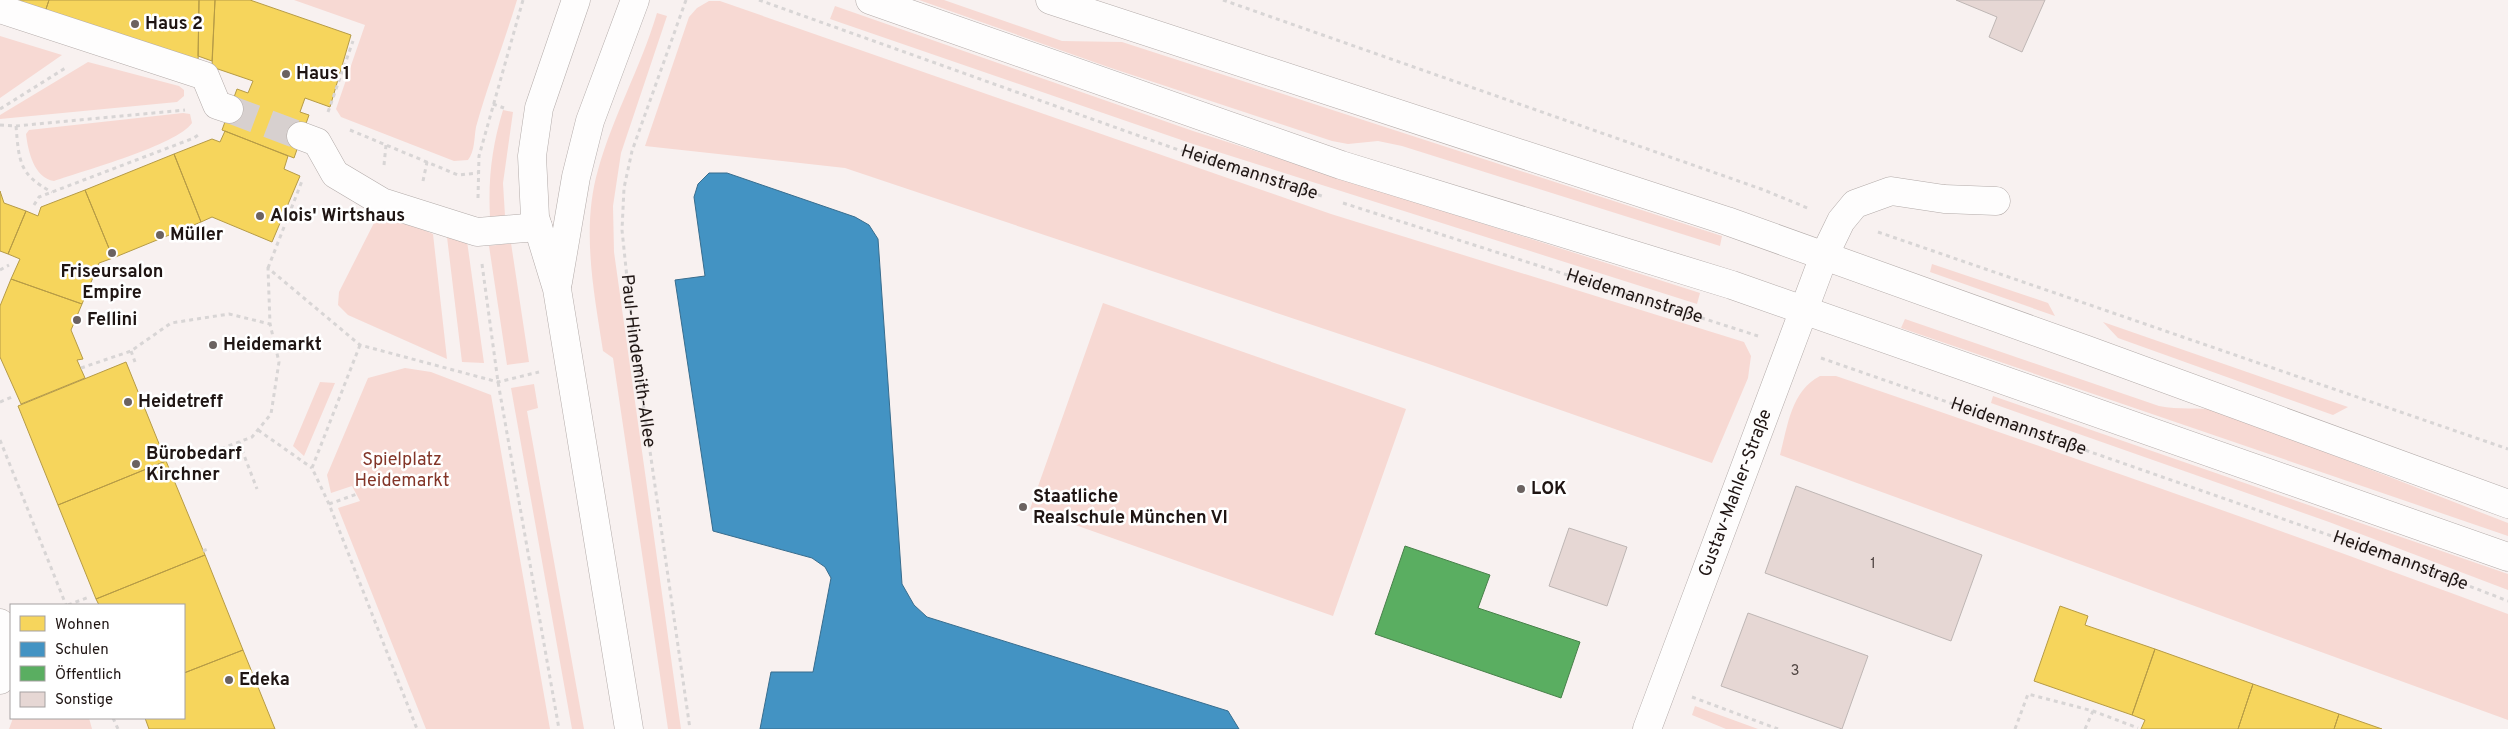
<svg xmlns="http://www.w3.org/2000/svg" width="2508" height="729" font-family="Overpass,sans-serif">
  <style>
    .green { fill: #f7d9d3 }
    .homes { fill: #f6d55c; stroke: #b69b46 }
    .schools { fill: #4393c3; stroke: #386d8e }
    .public { fill: #5aae61; stroke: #48804a }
    .building { fill: #e6d7d4; stroke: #beb6b4 }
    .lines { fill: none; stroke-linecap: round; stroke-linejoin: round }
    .minor-tunnel { stroke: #d7d0cf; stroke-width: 28; stroke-dasharray: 28 14; stroke-linecap: butt }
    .minor-casing { stroke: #b3aba9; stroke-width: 29 }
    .major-casing { stroke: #b3aba9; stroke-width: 29 }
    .path { stroke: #d8d5d5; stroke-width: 3; stroke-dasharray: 4 4; stroke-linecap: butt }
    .minor { stroke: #fefdfd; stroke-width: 28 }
    .major { stroke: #fefdfd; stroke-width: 28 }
    .poi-dot { fill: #6b6260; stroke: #fff; stroke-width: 2 }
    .labels { text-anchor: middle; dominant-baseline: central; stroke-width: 5; stroke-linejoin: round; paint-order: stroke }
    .number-label { font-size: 15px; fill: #514643 }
    .poi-label { font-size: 18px; font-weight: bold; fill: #1f1513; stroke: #fff; text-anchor: start }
    .street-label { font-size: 18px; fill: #1f1513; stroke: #fff }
    .park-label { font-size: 18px; fill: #833528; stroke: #fff }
  </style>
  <rect width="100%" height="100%" fill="#f8f1f0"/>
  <!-- green -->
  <path class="green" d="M294 0H517C504 43 488 84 476 127 474 138 475 151 468 160L454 161 341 117 336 109 365 25Z
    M919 0H944L1062 41 1122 42 1722 236 1720 246 1402 146 1378 141 1348 144 1332 141 1108 67Z
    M709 1H720L1331 214 1744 342 1751 356 1748 378 1712 463 1426 363 845 168 645 146 689 17 697 8Z
    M835 6 1193 131 1697 292 1700 293 1697 304 1193 144 830 19Z
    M657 13 667 16 621 153 613 206 614 252 681 729H668L613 358 603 351C594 292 581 229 598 170 613 116 641 67 657 13Z
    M0 36 62 55 0 98Z
    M88 62 179 86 184 90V96L177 102 0 119V115Z
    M503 110 513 112 503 183 505 216 490 217C488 179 492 146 503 110Z
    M183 113 190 114 192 123C177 145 83 171 54 181 34 178 28 151 26 134L29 130Z
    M380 211 433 234 447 359 348 315 338 305 339 292Z
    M447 237 467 241 484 363 462 362Z
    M511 243 529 362 507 365 489 246Z
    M1932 264 2048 303 2055 316 1930 272Z
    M1103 303 1406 409 1333 616 1030 509Z
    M1905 319 2159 406C2179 410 2197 407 2217 410L2508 523V536L1901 328Z
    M2103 322 2348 407 2333 415 2118 338Z
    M405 368 431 372 491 395 550 729H426L338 508 360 501 352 486 331 493 327 475 368 378Z
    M1820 376H1836C2061 453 2285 531 2508 614V720L1780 455C1788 425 1791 391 1820 376Z
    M320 382 335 383 304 456 293 446Z
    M534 384 538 408 527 411 584 729H572L511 388Z
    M1993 396 2508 574V590L2329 522 1991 403Z
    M1695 706 1758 729H1726L1692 715Z
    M13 718H89L92 729H9Z"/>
  <!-- homes -->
  <path class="homes" d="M0 0H49L44 15Z
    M49 0H199L198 67 44 15Z
    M199 0H215L212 61 198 56Z
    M215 0H250L351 35 330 107 305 98 300 112 309 115 294 158 222 130 237 89 248 93 253 81 212 67Z
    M225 131 288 156 284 169 300 176 272 242 212 217 201 222 174 154 212 139 220 142Z
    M174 154 201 222 113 258 85 190Z
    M85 190 113 258 99 263 82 304 11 279 20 259 8 254 26 211 38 216 41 207Z
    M0 191 4 203 26 211 8 254 0 251Z
    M11 279 82 304 71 330 83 359 77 360 85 378 21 404 0 357V306Z
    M126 362 166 461 58 505 18 406Z
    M166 461 205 555 96 599 58 505Z
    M205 555 243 650 184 673V605H99L96 599Z
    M2060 606 2088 616 2085 625 2155 649 2132 715 2034 681Z
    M2155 649 2253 684 2238 729H2141L2145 720 2132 715Z
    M243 650 275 729H149L145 718H184V673Z
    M2253 684 2339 714 2334 729H2238Z
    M2339 714 2382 729H2334Z"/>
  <!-- schools -->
  <path class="schools" d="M709 173H727L855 217 869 225 878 239 902 584 914 605 927 617 1228 711 1239 729H760L771 672H813L831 578 825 567 812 558 713 531 675 280 705 276 694 197 698 184Z"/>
  <!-- public -->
  <path class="public" d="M1405 546 1490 575 1478 608 1580 642 1561 698 1375 634Z"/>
  <!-- building -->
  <path class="building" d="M1956 0H2045L2022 52 1989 37 1997 17Z
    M1796 486 1982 555 1951 641 1765 573Z
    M1569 528 1627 547 1607 606 1549 586Z
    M1748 613 1868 656 1842 729 1721 686Z"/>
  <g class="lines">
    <!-- minor-tunnel -->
    <path class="minor-tunnel" d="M229 109 301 136"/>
    <defs>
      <g id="minor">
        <path d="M576 0 539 108 532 156 535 217 557 289 629 729"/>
        <path d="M0 9 205 76 217 105 229 109"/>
        <path d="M301 136 317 142 335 174 382 202 477 232 538 227"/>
        <path d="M558 282 576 177 590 121 635 0"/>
        <path d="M0 623C8 643 8 661 0 680"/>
        <path id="s5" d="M1647 729 1824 256 1841 221 1855 204 1891 191 1944 199 1996 201"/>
      </g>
      <path id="major" d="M870 0 1341 165 1732 285 2508 557
        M1050 0 1727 221 2087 350 2508 504"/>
    </defs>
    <!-- minor casing -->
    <use href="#minor" class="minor-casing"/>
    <!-- major casing -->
    <use href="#major" class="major-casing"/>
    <!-- path -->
    <g class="path">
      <path id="s1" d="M686 0 632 151 624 188 622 230 632 326 690 729"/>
      <path id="s2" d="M759 0 1173 148 1325 197"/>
      <path d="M1223 0 1764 190 1810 209"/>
      <path d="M493 104 504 108"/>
      <path d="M0 109 67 67"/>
      <path d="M328 112 353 41"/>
      <path d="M0 125 16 126 185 110"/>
      <path d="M16 126C19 161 19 175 52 192"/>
      <path d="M350 130 458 175 478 173"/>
      <path d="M384 165 386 145"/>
      <path d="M423 181 427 162"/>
      <path d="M478 198 479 156 523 0"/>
      <path id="s3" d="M1343 203 1758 336"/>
      <path d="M34 205 39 197 194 138 201 133"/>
      <path d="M1878 232 2508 449"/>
      <path d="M482 264 498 382 559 729"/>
      <path d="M268 268 302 181"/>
      <path d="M0 270 9 265"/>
      <path d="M360 345 312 468 329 504 417 729"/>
      <path d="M131 351 135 362"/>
      <path id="s4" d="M1821 358 2412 564 2508 601"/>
      <path d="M81 368 131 351 171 323 229 314 270 324 268 268 360 345 498 382 539 372"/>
      <path d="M0 402 12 397"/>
      <path d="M258 430 312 468"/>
      <path d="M0 440 66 605"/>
      <path d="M239 442 257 489"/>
      <path d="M174 458 223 448 252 437 271 414 279 362 270 324"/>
      <path d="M329 504 357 494"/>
      <path d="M203 551 210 548"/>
      <path d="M68 605 89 597"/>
      <path d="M1692 697 1778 729"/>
      <path d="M113 718 118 729"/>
      <path d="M2015 729 2028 694 2093 711 2138 728"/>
      <path d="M2085 729 2093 711"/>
    </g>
    <!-- minor -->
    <use href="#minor" class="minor"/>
    <!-- major -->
    <use href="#major" class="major"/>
  </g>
  <!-- markers -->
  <g class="poi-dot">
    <circle cx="135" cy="24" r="5"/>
    <circle cx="286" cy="74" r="5"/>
    <circle cx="260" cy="216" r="5"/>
    <circle cx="160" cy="235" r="5"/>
    <circle cx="112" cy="253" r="5"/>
    <circle cx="77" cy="320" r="5"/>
    <circle cx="213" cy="345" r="5"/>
    <circle cx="128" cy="402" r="5"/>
    <circle cx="136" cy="464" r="5"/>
    <circle cx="1521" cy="489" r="5"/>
    <circle cx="1023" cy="507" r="5"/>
    <circle cx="229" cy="680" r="5"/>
  </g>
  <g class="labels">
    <!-- number labels -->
    <g class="number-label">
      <text x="1873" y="564">1</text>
      <text x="1795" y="671">3</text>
    </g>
    <!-- poi labels -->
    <g class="poi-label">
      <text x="145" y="24">Haus 2</text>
      <text x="296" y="74">Haus 1</text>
      <text x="270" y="216">Alois' Wirtshaus</text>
      <text x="170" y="235">Müller</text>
      <text x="112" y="272" text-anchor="middle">Friseursalon<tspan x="112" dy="21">Empire</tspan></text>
      <text x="87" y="320">Fellini</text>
      <text x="223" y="345">Heidemarkt</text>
      <text x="138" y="402">Heidetreff</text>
      <text x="146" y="454">Bürobedarf<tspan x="146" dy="21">Kirchner</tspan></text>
      <text x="1531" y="489">LOK</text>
      <text x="1033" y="497">Staatliche<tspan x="1033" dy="21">Realschule München VI</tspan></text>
      <text x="239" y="680">Edeka</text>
    </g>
    <!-- street labels -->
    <g class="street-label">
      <text stroke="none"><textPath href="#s2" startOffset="520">Heidemannstraße</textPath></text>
      <text stroke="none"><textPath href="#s3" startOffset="306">Heidemannstraße</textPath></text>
      <text stroke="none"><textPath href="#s1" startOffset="372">Paul-Hindemith-Allee</textPath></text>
      <text stroke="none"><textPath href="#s4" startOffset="209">Heidemannstraße</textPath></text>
      <text stroke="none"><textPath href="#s5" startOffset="252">Gustav-Mahler-Straße</textPath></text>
      <text stroke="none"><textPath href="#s4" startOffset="614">Heidemannstraße</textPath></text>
    </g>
    <!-- park labels -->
    <g class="park-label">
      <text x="402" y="460">Spielplatz<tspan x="402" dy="21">Heidemarkt</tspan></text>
    </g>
  </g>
  <!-- legend -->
  <rect x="10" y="604" width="175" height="115" fill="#ffffff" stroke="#a5a1a1"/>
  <rect x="20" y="616" width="25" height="15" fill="#f6d55c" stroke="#a5a1a1"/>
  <text x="55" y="629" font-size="15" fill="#1f1513">Wohnen</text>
  <rect x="20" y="642" width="25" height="15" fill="#4393c3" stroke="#a5a1a1"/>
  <text x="55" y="654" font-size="15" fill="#1f1513">Schulen</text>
  <rect x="20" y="666" width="25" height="15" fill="#5aae61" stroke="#a5a1a1"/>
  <text x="55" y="679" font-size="15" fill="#1f1513">Öffentlich</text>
  <rect x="20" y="692" width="25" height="15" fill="#e6d7d4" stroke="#a5a1a1"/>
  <text x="55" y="704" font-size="15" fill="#1f1513">Sonstige</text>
</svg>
